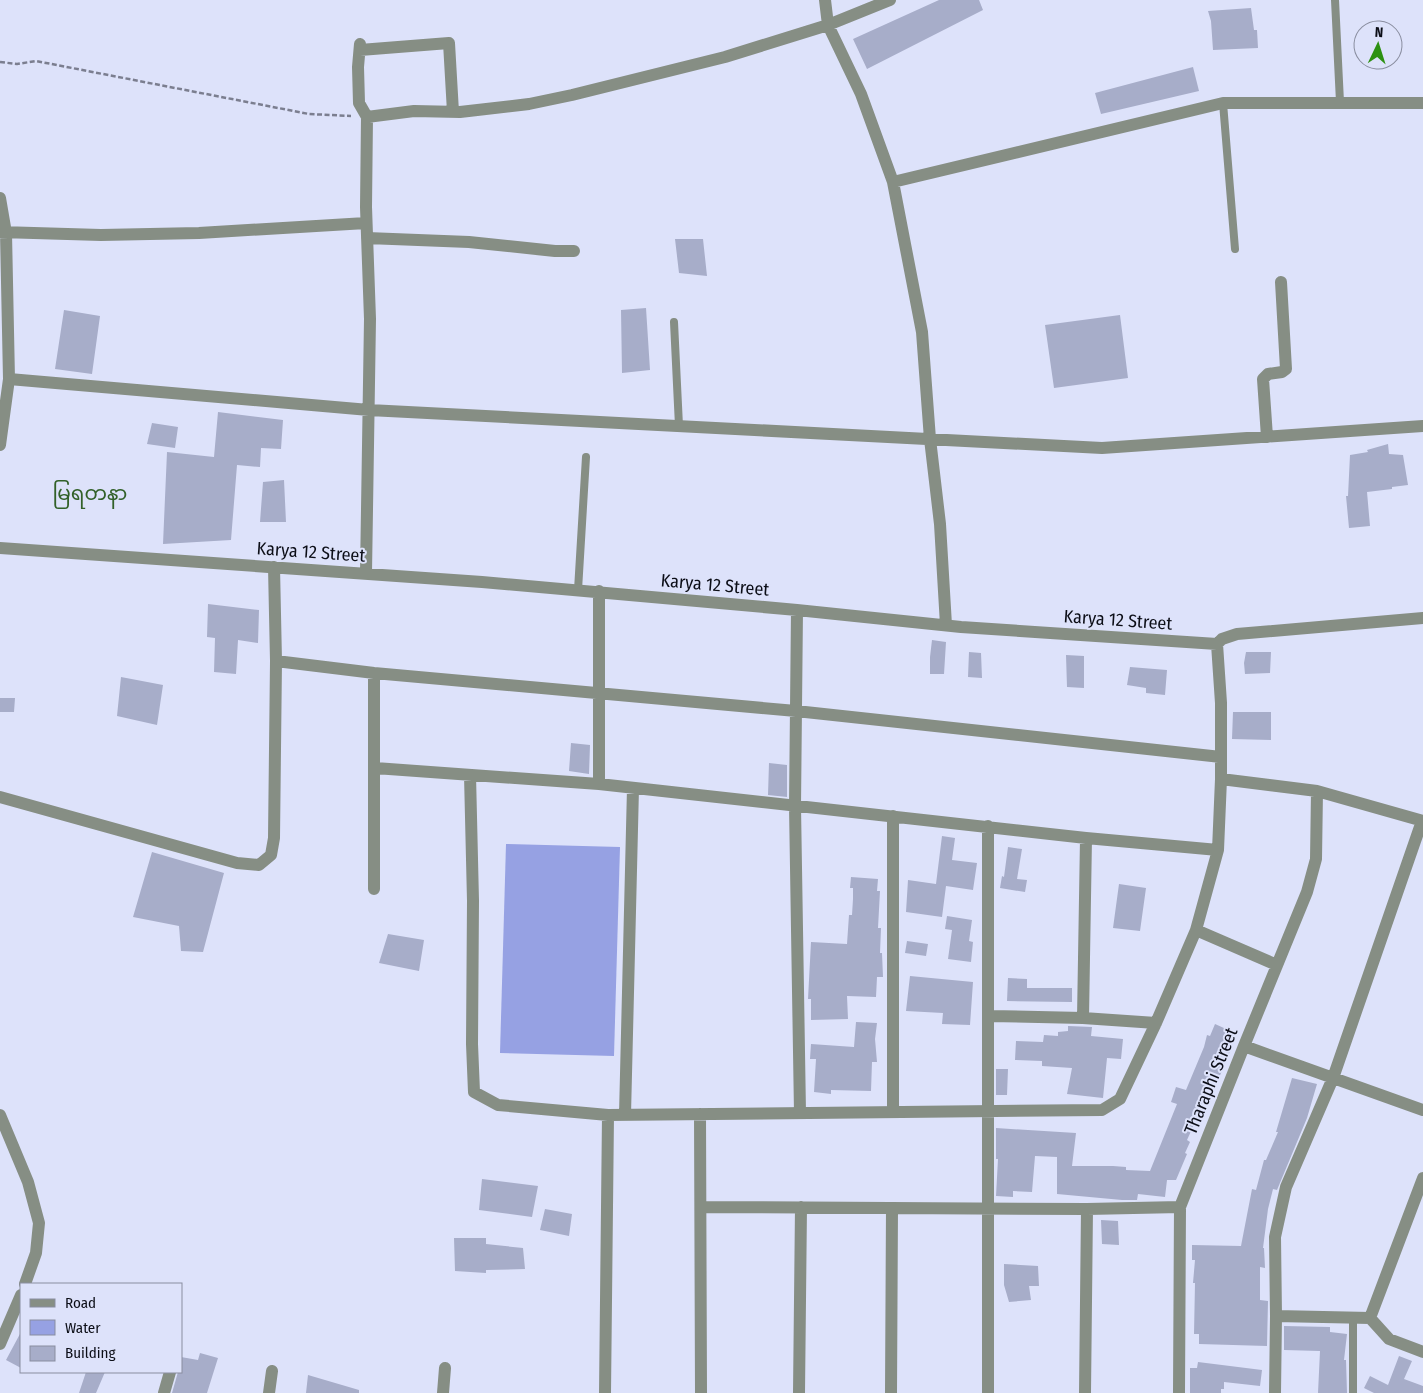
<svg xmlns="http://www.w3.org/2000/svg" width="1423" height="1393" font-family="'Fira Sans Condensed','Noto Sans Myanmar',sans-serif">
  <style>
    .water { fill: #96a1e3 }
    .building { fill: #a7adc9 }
    .lines { fill: none; stroke-linecap: round; stroke-linejoin: round }
    .path { stroke: #7b7e8f; stroke-width: 2.5; stroke-dasharray: 5 2.5; stroke-linecap: butt }
    .service { stroke: #868e84; stroke-width: 8 }
    .minor { stroke: #868e84; stroke-width: 12 }
    .labels { text-anchor: middle; dominant-baseline: central; stroke-width: 4; stroke-linejoin: round; paint-order: stroke }
    .street-label { font-size: 18px; fill: #0c0e17; stroke: #dde2fa }
    .quarter-label { font-size: 20px; fill: #326129; stroke: #dde2fa }
  </style>
  <rect width="100%" height="100%" fill="#dde2fa"/>
  <!-- water -->
  <path class="water" d="M506 844 620 847 614 1056 500 1053Z"/>
  <!-- building -->
  <path class="building" d="M939 0H979L983 10 867 69 853 39Z
    M1251 8 1254 30H1257L1258 48 1213 50 1211 21 1208 11Z
    M1193 67 1199 91 1101 114 1095 93Z
    M675 239H703L707 276 679 273Z
    M646 308 650 370 622 373 621 310Z
    M64 310 100 316 92 374 55 369Z
    M1120 315 1128 378 1054 388 1045 325Z
    M218 412 283 420 281 449 261 448 260 467 237 465 231 540 163 544 167 452 214 457Z
    M152 423 178 427 175 448 147 444Z
    M1388 444 1389 454 1403 455 1408 485 1392 487V489L1367 492 1370 526 1349 528 1346 496H1348L1350 455 1368 452 1367 450Z
    M284 480 286 522H260L263 482Z
    M208 604 259 610 258 643 238 640 236 674 214 672 215 638 207 637Z
    M932 640 946 642 944 674H930V657Z
    M969 652 981 653 982 678 968 677Z
    M1246 652H1271L1270 673 1245 674 1244 663Z
    M1066 655 1084 656V688L1067 687Z
    M1130 667 1167 670 1165 695 1146 693V688L1127 685Z
    M121 677 163 685 157 725 117 716Z
    M0 698H15L14 712H0Z
    M1233 712H1271V740L1232 739Z
    M571 743 590 745 589 774 569 771Z
    M769 763 787 765V797L768 795Z
    M942 836 955 838 952 860 977 863 973 890 946 886 942 917 906 912 908 880 936 884Z
    M1008 847 1022 849 1017 879 1027 880 1025 892 1000 888 1002 876 1004 877Z
    M152 852 224 873 203 952 181 951 179 926 133 917Z
    M851 877 878 879 877 891H880L878 928H881L880 953H882L883 977H877L876 997 847 996 848 1019 811 1020V999H808L811 942 847 944 849 915H852L853 899V888H850Z
    M1119 884 1146 888 1140 931 1113 928Z
    M947 916 972 920 969 941 973 942 971 962 948 959 952 930 945 929Z
    M388 934 424 940 419 971 379 963Z
    M907 941 928 944 926 956 905 953Z
    M910 976 973 982 970 1025 942 1024 943 1013 906 1011Z
    M1008 978 1027 979V988H1072V1002L1007 1001Z
    M856 1022 877 1023 875 1039 877 1062H872L871 1091 831 1090V1094L814 1092 816 1059H810L811 1044 854 1047Z
    M1215 1024 1235 1033 1230 1043 1233 1044 1216 1085 1209 1082 1198 1116 1187 1140 1190 1142 1185 1153 1187 1154 1176 1180H1167L1165 1197 1138 1194 1137 1200H1122L1057 1194V1157L1035 1156 1032 1192 1013 1191V1197L996 1196 998 1159H996V1128L1076 1133 1072 1166H1113L1126 1167V1170L1150 1171 1177 1104 1171 1102 1176 1087 1186 1090 1204 1047 1207 1035 1210 1036Z
    M1068 1026 1092 1027 1091 1036 1123 1039 1121 1059 1107 1058 1103 1098 1067 1094 1072 1068 1042 1066V1061L1015 1060 1016 1041 1043 1042 1044 1035 1058 1036V1032L1068 1031Z
    M996 1069H1008L1007 1095H996Z
    M1292 1078 1317 1084 1307 1118 1277 1190 1273 1189 1268 1209 1263 1248H1264L1265 1268 1260 1267V1300L1268 1301 1267 1346 1199 1344V1334H1194L1195 1283H1193L1195 1260H1192V1245L1241 1246 1252 1189 1256 1190 1264 1160H1266L1278 1132H1276Z
    M482 1179 538 1186 532 1217 479 1210Z
    M545 1209 572 1214 569 1236 540 1230Z
    M1101 1220 1118 1221 1119 1245 1102 1244Z
    M454 1238H486V1244L523 1248 525 1269 486 1270V1273L455 1271Z
    M1004 1264 1038 1266 1039 1286H1029L1031 1300 1009 1302 1004 1285Z
    M1284 1326 1330 1327V1332L1347 1334 1344 1360H1346L1347 1393H1318L1320 1351 1284 1350Z
    M21 1332V1368L6 1360Z
    M200 1353 218 1358 207 1393H172L178 1372H181V1357L198 1360Z
    M1399 1356 1412 1361 1404 1379 1423 1386V1393H1374L1364 1388 1370 1376 1388 1385Z
    M1198 1362 1262 1370 1260 1386 1224 1382V1389H1221V1393H1190V1368H1197Z
    M86 1372H105L96 1393H79Z
    M308 1375 359 1390V1393H306Z"/>
  <g class="lines">
    <!-- path -->
    <path class="path" d="M0 62 17 64 36 61 309 114 351 116"/>
    <!-- service -->
    <path class="service" d="M1335 0 1340 102
      M1223 103 1235 249
      M674 322 679 426
      M578 590 586 457
      M1353 1393V1318"/>
    <!-- minor -->
    <path class="minor" d="M825 0 828 25 861 94 893 182 922 332 930 439 940 524 946 625
      M360 44 358 67 359 103 367 117 366 207 370 319 366 573
      M360 50 449 43 453 112
      M367 117 414 111 460 112 529 104 572 95 725 57 828 25 890 0
      M893 182 1223 103H1423
      M0 198 6 233 9 379 0 445
      M0 232 101 235 199 233 366 223
      M367 238 469 242 555 251H574
      M9 379 369 410 1102 448 1423 426
      M1267 437 1263 379 1268 374 1282 372 1286 369 1281 282
      M0 548 482 582 797 610 961 627 1217 644 1222 639 1237 634 1423 618
      M599 591V784
      M797 610 795 806 800 1113
      M276 661 374 673 796 711 1221 757
      M374 673V889
      M375 768 599 784 1086 838 1218 850
      M470 775 473 901 472 1044 474 1092 498 1105 608 1115 1102 1110 1120 1099 1156 1023 1196 930 1218 850 1221 779V703L1217 644
      M1221 779 1317 791 1423 821
      M0 797 237 863 259 865 271 855 274 838 276 661 274 567
      M893 816V1112
      M988 826V1393
      M1196 930 1277 965
      M989 1016 1083 1018 1156 1023
      M1083 1018 1086 838
      M1244 1046 1423 1110
      M700 1114 701 1393
      M0 1115 28 1182 39 1223 36 1253 25 1284
      M625 1115 633 788
      M701 1207 1087 1209 1180 1207
      M1276 1316 1370 1318 1389 1339 1423 1352
      M1370 1318 1423 1178
      M0 1344 21 1295
      M164 1393 170 1372
      M269 1393 272 1371
      M443 1393 445 1368
      M605 1393 608 1115
      M799 1393 801 1207
      M891 1393 892 1208
      M1085 1393 1087 1209
      M1179 1393 1180 1207 1244 1046 1307 892 1316 859 1317 791
      M1275 1393 1276 1316 1275 1237 1286 1187 1333 1078 1422 821"/>
  </g>
  <g class="labels">
    <!-- street labels -->
    <g class="street-label">
      <text transform="translate(311 552) rotate(4)">Karya 12 Street</text>
      <text transform="translate(715 585) rotate(5)">Karya 12 Street</text>
      <text transform="translate(1118 620) rotate(4)">Karya 12 Street</text>
      <text transform="translate(1211 1081) rotate(-68)">Tharaphi Street</text>
    </g>
    <!-- quarter labels -->
    <g class="quarter-label">
      <text x="90" y="493">မြရတနာ</text>
    </g>
  </g>
  <!-- legend -->
  <rect x="20" y="1283" width="162" height="90" fill="#dde2fa" stroke="#898d9f"/>
  <rect x="30" y="1299" width="25" height="8" fill="#868e84" stroke="#898d9f"/>
  <text x="65" y="1308" font-size="15" fill="#0c0e17">Road</text>
  <rect x="30" y="1320" width="25" height="15" fill="#96a1e3" stroke="#898d9f"/>
  <text x="65" y="1333" font-size="15" fill="#0c0e17">Water</text>
  <rect x="30" y="1346" width="25" height="15" fill="#a7adc9" stroke="#898d9f"/>
  <text x="65" y="1358" font-size="15" fill="#0c0e17">Building</text>
  <!-- north arrow -->
  <g transform="translate(1378 45) rotate(4)"><circle r="24" fill="#dde2fa" stroke="#898d9f"/>
  <path d="M0-4L9 19L0 12L-9 19Z" fill="#2d9112"/>
  <text y="-8" font-size="14" font-weight="bold" text-anchor="middle" fill="#0c0e17">N</text>
  </g>
</svg>
